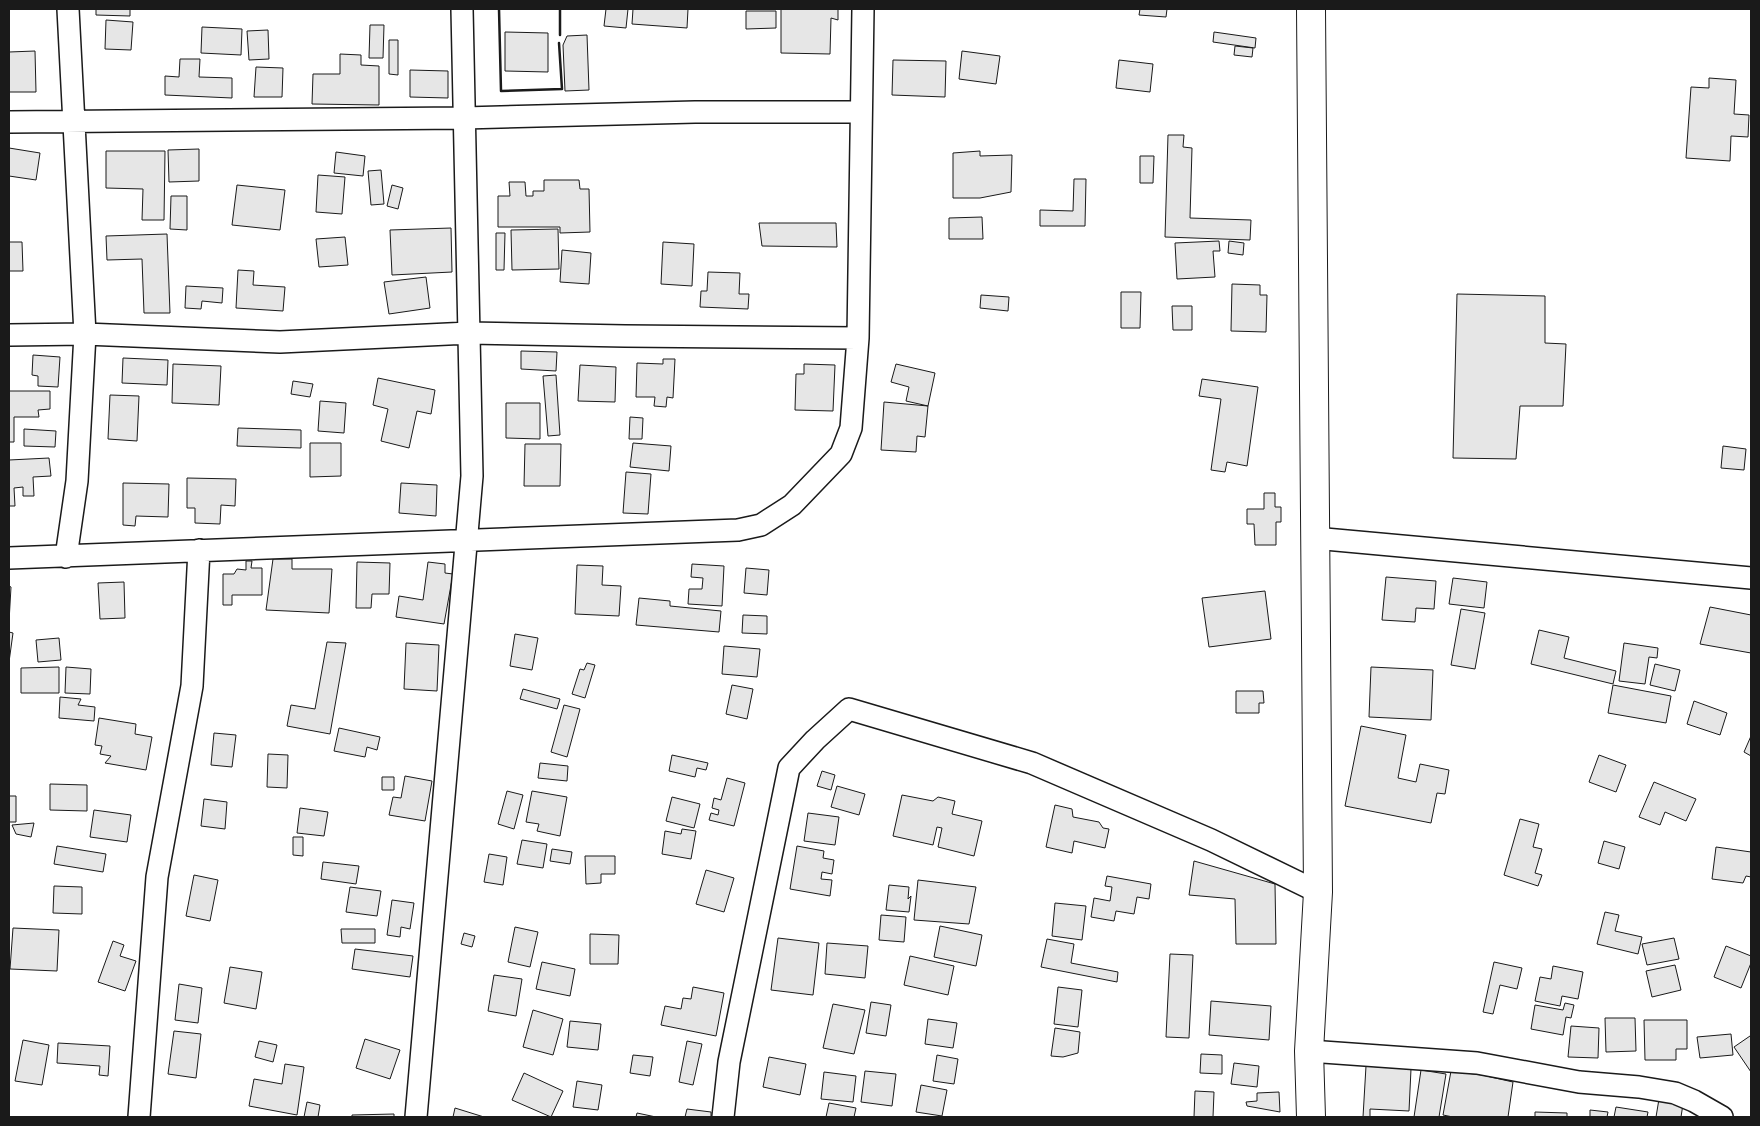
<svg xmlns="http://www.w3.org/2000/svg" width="1760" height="1126" font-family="Commissioner,sans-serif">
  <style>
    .building { fill: #e6e6e6; stroke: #1a1a1a }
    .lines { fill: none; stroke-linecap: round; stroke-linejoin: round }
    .street-casing { stroke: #1a1a1a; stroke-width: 24 }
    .primary-casing { stroke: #1a1a1a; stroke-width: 30 }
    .street { stroke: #fff; stroke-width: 21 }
    .primary { stroke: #fff; stroke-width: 28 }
    .wall { stroke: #1a1a1a; stroke-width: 2.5 }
  </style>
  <rect width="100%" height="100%" fill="#fff"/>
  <!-- building -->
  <path class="building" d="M96 9H130V16L96 15Z
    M606 9H628L626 28 604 26Z
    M633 9H688L687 28 632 24Z
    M781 9H838V20L831 18 830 54 781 53Z
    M1140 9H1167L1166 17 1139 15Z
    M746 11H776V28L746 29Z
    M106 20 133 22 131 50 105 49Z
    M370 25H384L383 58H369Z
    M202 27 242 29 241 55 201 53Z
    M268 30 269 59 249 60 247 31Z
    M505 32 548 33V72L505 71Z
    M1214 32 1256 38 1255 48 1213 42Z
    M587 35 589 90 565 91 563 45 567 36Z
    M389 40H398V75L389 74Z
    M1235 46 1253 48 1252 57 1234 55Z
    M35 51 36 92H9V52Z
    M962 51 1000 56 996 84 959 79Z
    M340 54 361 55V65L379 66V105L312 104 313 74H340Z
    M180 59H200L199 77 232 78V98L165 95V76L179 77Z
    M893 60 946 61 945 97 892 95Z
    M1119 60 1153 64 1150 92 1116 88Z
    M256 67 283 68 282 97H254Z
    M410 70 448 71V98L410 97Z
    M1709 78 1736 80 1734 114 1749 115 1748 137 1731 136 1730 161 1686 158 1691 87 1709 88Z
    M1168 135H1184L1183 147 1192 148 1190 218 1251 220 1250 240 1165 237Z
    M9 148 40 153 36 180 9 176Z
    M199 149V181L169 182 168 150Z
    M106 151H165L164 220H142L143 189 106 188Z
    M980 151V156L1012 155 1011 192 980 198H953V153Z
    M336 152 365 156 363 176 334 173Z
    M1140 156H1154L1153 183H1140Z
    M381 170 384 204 371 205 368 171Z
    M318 175 345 177 342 214 316 212Z
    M1074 179H1086L1085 226H1040V210L1073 211Z
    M544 180H579L580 189H589L590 232 560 233V227H498V196H510L509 182H525L526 196H533V191H544Z
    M237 185 285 190 280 230 232 225Z
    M392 185 403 188 398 209 387 206Z
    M171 196H187V230L170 229Z
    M982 217 983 239H949V218Z
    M759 223H836L837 247 762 246Z
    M451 228 452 272 392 275 390 230Z
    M558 229 559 269 512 270 511 230Z
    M496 233H505L504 270H496Z
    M167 234 170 313H144L142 259 107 260 106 236Z
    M345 237 348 265 319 267 316 239Z
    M1219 241 1220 251H1213L1215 277 1177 279 1175 243Z
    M1229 241 1244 243 1243 255 1228 253Z
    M9 242H22L23 271H9Z
    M663 242 694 244 692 286 661 284Z
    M562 250 591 253 589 284 560 282Z
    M238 270 254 271 253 285 285 287 283 311 236 308Z
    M708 272 740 273 739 294H749L748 309 700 307 701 291H707Z
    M426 277 430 308 389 314 384 282Z
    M1232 284 1260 285V295H1267L1266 332 1231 331Z
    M186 286 223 288 222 303 202 301 201 309 185 308Z
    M1121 292H1141L1140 328H1121Z
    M1457 294 1545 296V343L1566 344 1563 406H1520L1516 459 1453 458Z
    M981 295 1009 297 1008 311 980 308Z
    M1172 306H1192V330H1173Z
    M521 351 557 352 556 371 521 369Z
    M33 355 60 357 58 387 38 386V376L32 375Z
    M123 358 168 360 167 385 122 383Z
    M663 359H675L673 398 667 397 666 407 654 406 655 397H636L637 363 663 364Z
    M173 364 221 366 219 405 172 403Z
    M804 364 835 365 833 411 795 410 796 374H804Z
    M896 364 935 373 928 406 906 401 909 387 891 382Z
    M580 365 616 367 615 402 578 401Z
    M556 375 560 435 548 436 543 376Z
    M378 378 435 390 431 414 417 411 409 448 381 441 388 409 373 405Z
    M1202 379 1258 387 1247 466 1227 462 1225 472 1211 470 1221 399 1199 396Z
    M293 381 313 384 310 397 291 394Z
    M9 391H50V409L38 410 39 417H14V442H9Z
    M110 395 139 396 137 441 108 439Z
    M320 401 346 403 344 433 318 431Z
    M884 402 928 406 925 437 917 436 916 452 881 450Z
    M506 403H540V439L506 438Z
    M630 417 643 418 642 439H629Z
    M238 428 301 430V448L237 446Z
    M24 429 56 431 55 447 24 446Z
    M310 443H341V476L310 477Z
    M633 443 671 446 669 471 630 467Z
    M525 444H561L560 486H524Z
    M1723 446 1746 449 1744 470 1721 468Z
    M49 458 51 476 33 477 34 496H23V487L14 488 15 506H9V460Z
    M626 472 651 474 648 514 623 513Z
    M187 478 236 479 235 506 221 505 220 524 195 523V508H187Z
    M123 483 169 484 168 517 136 516 135 526 123 525Z
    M401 483 437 485 436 516 399 513Z
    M1264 493H1275V507H1281V522H1276V545H1255L1254 524H1247V509H1264Z
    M273 559H292V569H332L329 613 266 610Z
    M246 561H252L251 568H262V595H232V605H223V574H234L237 569 246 570Z
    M357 562 390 563 389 594H372L371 608H356Z
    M428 562 445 564V573L453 574 444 624 396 617 399 596 423 600Z
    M692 564 724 566 722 606 688 604 689 589H702L703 578 691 577Z
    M577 565 603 566 602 585 621 586 619 616 575 614Z
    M746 568 769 570 767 595 744 593Z
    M1386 577 1436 581 1434 609 1416 608 1415 622 1382 620Z
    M1453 578 1487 582 1484 608 1449 604Z
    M124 582 125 618 100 619 98 583Z
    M9 586 11 587 9 622Z
    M1265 591 1271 639 1209 647 1202 598Z
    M639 598 670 601V606L721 611 719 632 636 625Z
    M1710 607 1751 615V653L1700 644Z
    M1461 609 1485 613 1475 669 1451 665Z
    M743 615 767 616V634L742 633Z
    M1539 630 1569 637 1564 658 1616 671 1613 684 1531 664Z
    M9 632 13 633 9 662Z
    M515 634 538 638 532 670 510 666Z
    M59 638 61 660 38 662 36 640Z
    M327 642 346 643 330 734 287 726 291 705 315 709Z
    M406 643 439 645 437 691 404 689Z
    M1624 643 1658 648 1657 658 1649 657 1645 684 1619 681Z
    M724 646 760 649 757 677 722 674Z
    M587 663 595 665 585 698 572 694 580 669 584 670Z
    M1655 664 1680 670 1675 691 1650 685Z
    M59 667V693H21V668Z
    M66 667 91 669 90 694 65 693Z
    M1371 667 1433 670 1431 720 1369 717Z
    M732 685 753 689 747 719 726 714Z
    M1613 685 1671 696 1666 723 1608 713Z
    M523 689 560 699 557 709 520 699Z
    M1236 691H1263L1264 703H1259V713H1236Z
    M60 697 81 699 78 705 95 707 94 721 59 718Z
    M1694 701 1727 713 1720 735 1687 724Z
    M564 705 580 709 567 757 551 752Z
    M99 718 136 724 135 734 152 737 146 770 105 763 111 756 100 754 102 746 95 745Z
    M1361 726 1406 735 1398 778 1416 782 1420 764 1449 770 1445 794 1437 793 1431 823 1345 806Z
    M339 728 380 737 377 750 367 747 365 757 334 751Z
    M214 733 236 735 232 767 211 765Z
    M1751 736V756L1744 752Z
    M268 754 288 755 287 788 267 787Z
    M672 755 708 763 706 770 697 768 695 777 669 771Z
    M1599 755 1626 765 1616 792 1589 782Z
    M540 763 568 766 567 781 538 778Z
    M822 771 835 775 831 790 817 786Z
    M405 776 432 781 425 821 389 815 393 797 401 798Z
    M382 777H394V790H382Z
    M727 778 745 783 734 826 709 820 711 813 718 815 719 810 712 808 714 798 721 800Z
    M1654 782 1696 799 1686 821 1665 812 1660 825 1639 817Z
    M50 784 87 785V811L50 810Z
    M837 786 865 794 859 815 831 807Z
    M507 791 523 795 514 829 498 824Z
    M532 791 567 797 560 836 537 831 539 824 526 822Z
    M902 795 933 801 938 797 955 801 952 814 982 821 974 856 938 847 942 828 937 827 933 845 893 836Z
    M9 796H16V822H9Z
    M672 797 700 804 694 828 666 821Z
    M204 799 227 802 225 829 201 826Z
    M1055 805 1072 809 1073 817 1099 822 1103 828 1109 829 1105 848 1074 841 1072 853 1046 847Z
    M300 808 328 812 324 836 297 833Z
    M94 810 131 815 127 842 90 837Z
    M808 813 839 817 835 845 804 841Z
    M1520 819 1539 824 1533 847 1542 849 1535 873 1542 875 1538 886 1504 875Z
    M34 823 31 837 16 834 12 825Z
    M682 829 696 831 691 859 662 854 665 831 681 834Z
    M293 837H303V856L293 855Z
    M522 840 547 844 543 868 517 864Z
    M1604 841 1625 847 1619 869 1598 863Z
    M57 846 106 854 103 872 54 864Z
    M797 846 824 851 823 858 834 860 832 874 822 872 821 879 832 880 830 896 790 889Z
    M1716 847 1751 852V877L1746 876 1743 883 1712 879Z
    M552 849 572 852 570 864 550 861Z
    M489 854 507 857 503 885 484 882Z
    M585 856H615V874H601V883L586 884Z
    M1194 861 1275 884 1276 944H1236L1235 899 1189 895Z
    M323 862 359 866 356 884 321 879Z
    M706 870 734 878 724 912 696 904Z
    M194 875 218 880 210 921 186 916Z
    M1107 876 1151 884 1149 899 1137 897 1134 914 1116 911 1114 921 1091 917 1094 898 1110 901 1112 887 1105 886Z
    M918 880 976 887 969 924 914 920Z
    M889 885 909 887 908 899 911 896 909 912 886 910Z
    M54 886 82 887V914L53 913Z
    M350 887 381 891 377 916 346 912Z
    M392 900 414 903 410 929 401 927 400 937 387 935Z
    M1055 903 1086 906 1082 940 1052 936Z
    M1605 912 1619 915 1615 931 1642 937 1638 954 1597 944Z
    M881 915 906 917 904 942 879 940Z
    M940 926 982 935 976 966 934 957Z
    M515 927 538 932 530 967 508 962Z
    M13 928 59 930 57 971 10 969Z
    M341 929H375V943H342Z
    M464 933 475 936 472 947 461 944Z
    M590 934 619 935 618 964H590Z
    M778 938 819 943 813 995 771 990Z
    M1674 938 1679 959 1647 965 1642 944Z
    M1047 939 1074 944 1071 963 1118 972 1117 982 1041 967Z
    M113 941 124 945 120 956 136 961 125 991 98 982Z
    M827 943 868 946 865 978 825 974Z
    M1726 946 1751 956V963L1741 988 1714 977Z
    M355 949 413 956 410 977 352 969Z
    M1170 954 1193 955 1189 1038 1166 1037Z
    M910 956 954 966 948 995 904 985Z
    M542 962 575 969 570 996 536 989Z
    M1494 962 1522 968 1517 989 1500 985 1493 1014 1483 1012Z
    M1675 965 1681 990 1652 997 1646 971Z
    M1553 966 1583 972 1578 999 1562 996 1560 1006 1535 1001 1540 977 1551 979Z
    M230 967 262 972 256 1009 224 1003Z
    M494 975 522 979 516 1016 488 1011Z
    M179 984 202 988 198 1023 175 1020Z
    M693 987 724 993 716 1036 661 1025 665 1006 681 1009 683 998 691 999Z
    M1058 987 1082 990 1078 1027 1054 1024Z
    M1211 1001 1271 1006 1269 1040 1209 1035Z
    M871 1002 891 1005 886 1036 866 1033Z
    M1565 1003 1574 1005 1571 1018 1566 1017 1563 1035 1531 1029 1535 1005 1563 1010Z
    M833 1004 865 1010 854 1054 823 1048Z
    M533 1010 563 1019 553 1055 523 1047Z
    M1605 1018H1635L1636 1051 1606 1052Z
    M928 1019 957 1023 953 1048 925 1044Z
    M1644 1020H1687V1049H1676V1060H1645Z
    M570 1021 601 1024 598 1050 567 1047Z
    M1571 1026 1599 1028 1598 1058 1568 1057Z
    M1055 1028 1080 1032 1078 1053 1063 1057 1051 1056Z
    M174 1031 201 1034 196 1078 168 1074Z
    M1731 1034 1733 1055 1700 1058 1697 1037Z
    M1750 1036 1751 1037V1072L1734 1047Z
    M365 1039 400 1050 390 1079 356 1068Z
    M23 1040 49 1045 42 1085 15 1081Z
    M259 1041 277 1045 273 1062 255 1057Z
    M687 1041 702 1044 693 1085 679 1082Z
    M58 1043 110 1046 108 1076 99 1075 100 1066 57 1063Z
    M1201 1054 1222 1055V1074L1200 1073Z
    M633 1055 653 1057 650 1076 630 1073Z
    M937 1055 958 1059 954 1084 933 1081Z
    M769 1057 806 1064 800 1095 763 1087Z
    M1234 1063 1259 1066 1257 1087 1231 1084Z
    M285 1064 304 1067 297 1115 249 1106 254 1079 282 1084Z
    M1366 1066 1411 1069 1409 1111 1370 1109V1117H1363Z
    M1421 1070 1446 1074 1439 1117H1414Z
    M865 1071 896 1074 892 1106 861 1102Z
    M1451 1071 1482 1075 1513 1082 1508 1117H1453L1443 1115Z
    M824 1072 856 1076 853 1102 821 1099Z
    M524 1073 563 1091 551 1117 512 1100Z
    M577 1081 602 1085 598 1110 573 1107Z
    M921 1085 947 1090 942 1116 916 1112Z
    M1195 1091 1214 1092 1213 1117H1194Z
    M1279 1092 1280 1112 1247 1106 1246 1102 1257 1101V1093Z
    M1659 1099 1683 1104 1681 1117H1656Z
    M307 1102 320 1105 318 1117H304Z
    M829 1103 856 1108 854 1117H826Z
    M1616 1107 1648 1112 1647 1117H1614Z
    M455 1108 484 1117H453Z
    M687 1109 711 1112V1117H685Z
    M1590 1110 1608 1112 1607 1117H1590Z
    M1535 1112 1567 1113V1117H1535Z
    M637 1113 656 1117H636Z
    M394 1114V1117H352V1115Z"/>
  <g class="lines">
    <defs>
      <path id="street" d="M9 122 464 118 695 112H861
        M9 335 85 334 280 342 469 333 625 336 858 338
        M1314 538 1751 578
        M66 557 77 481 85 334 68 9
        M9 558 738 530 761 525 792 505 841 454 851 428 858 338 863 9
        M1309 1051 1477 1063 1579 1082 1639 1087 1675 1093 1694 1101 1722 1117
        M139 1117 157 877 192 686 199 550
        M416 1117 472 476 462 9
        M723 1117 729 1062 789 768 815 740 849 709 1032 763 1211 840 1318 892"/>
      <path id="primary" d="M1311 9 1318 892 1309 1051 1311 1117"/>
    </defs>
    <!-- street casing -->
    <use href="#street" class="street-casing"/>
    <!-- primary casing -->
    <use href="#primary" class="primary-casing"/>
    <!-- street -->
    <use href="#street" class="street"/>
    <!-- primary -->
    <use href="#primary" class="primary"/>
    <!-- wall -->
    <path class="wall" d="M499 9 501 91 562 89 559 43
      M560 9V35"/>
  </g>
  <!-- border -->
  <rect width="1760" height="1126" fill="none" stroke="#1a1a1a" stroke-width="20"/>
</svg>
